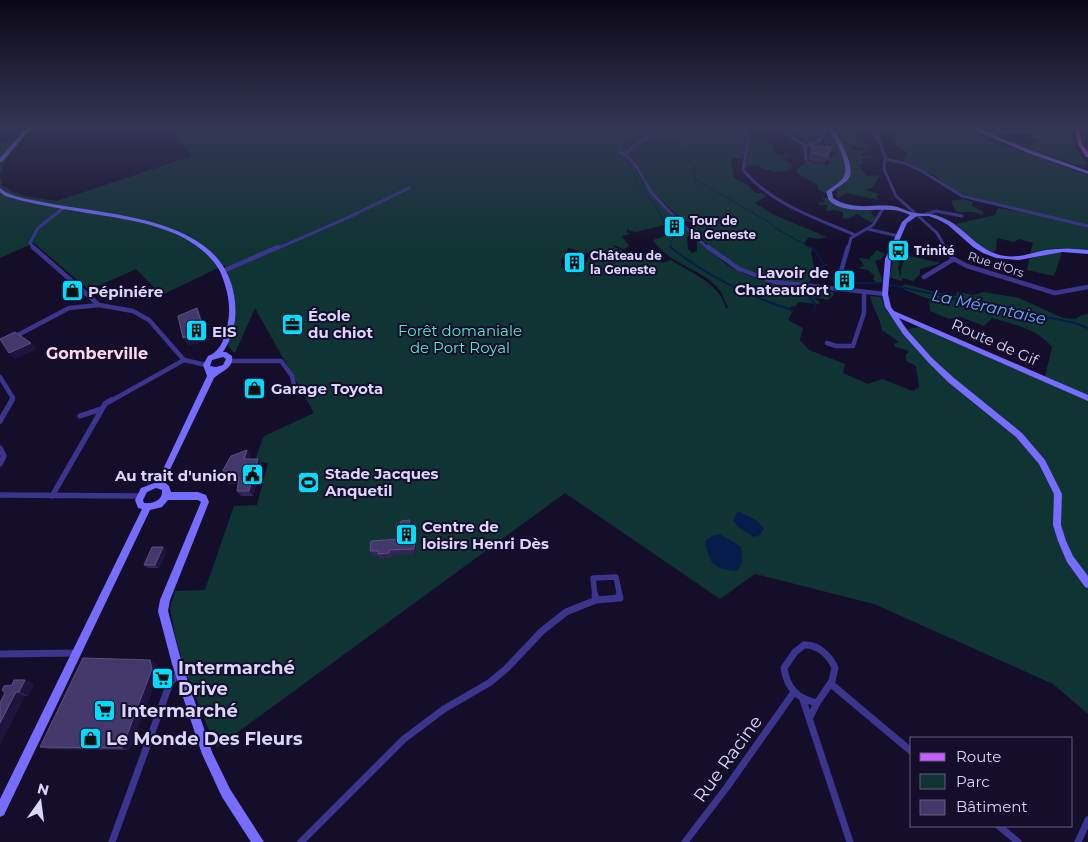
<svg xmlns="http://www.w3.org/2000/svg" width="1088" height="842" font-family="Montserrat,sans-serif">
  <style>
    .green { fill: #103434; fill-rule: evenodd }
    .water { fill: #061d4b }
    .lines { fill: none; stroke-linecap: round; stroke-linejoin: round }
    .stream-far1 { stroke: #061d4b; stroke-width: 1 }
    .stream { stroke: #061d4b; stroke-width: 2 }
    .street-far3 { stroke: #3b358d; stroke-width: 3 }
    .street-far2 { stroke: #3b358d; stroke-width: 4.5 }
    .street-far1 { stroke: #3b358d; stroke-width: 5.5 }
    .street { stroke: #3b358d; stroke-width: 7 }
    .secondary { fill: #766dff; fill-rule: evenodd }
    .primary { fill: #c85dff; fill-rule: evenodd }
    .wall { fill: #312559 }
    .shaded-wall { fill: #1e143e }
    .building { fill: #43386a; stroke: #5b5182 }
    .labels { text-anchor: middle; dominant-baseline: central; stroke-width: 4; stroke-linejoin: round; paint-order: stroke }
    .far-poi-label { font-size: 12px; font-weight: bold; fill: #dcd6ff; stroke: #140e2a; text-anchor: start }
    .far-street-label { font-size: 12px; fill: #dcd6ff; stroke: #140e2a }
    .poi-label { font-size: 15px; font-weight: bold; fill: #dcd6ff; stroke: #140e2a; text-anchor: start }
    .park-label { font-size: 15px; fill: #57eaca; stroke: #140e2a }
    .street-label { font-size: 15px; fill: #dcd6ff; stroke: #140e2a }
    .water-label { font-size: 16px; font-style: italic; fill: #64b2ff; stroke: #140e2a }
    .neighbourhood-label { font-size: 16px; font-weight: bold; fill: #ffd8f0; stroke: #140e2a }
    .near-poi-label { font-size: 18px; font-weight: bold; fill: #dcd6ff; stroke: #140e2a; text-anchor: start }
    .near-street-label { font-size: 18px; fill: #dcd6ff; stroke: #140e2a }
  </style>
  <rect width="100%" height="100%" fill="#140e2a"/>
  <!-- green -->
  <path class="green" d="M172 127H668L669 130C654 135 634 138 625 153L620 151 629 157 645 186 680 221 636 232 630 231 628 228 626 232 631 234 622 236 629 246 625 249 626 250 613 245 614 247C627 252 633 258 647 254L648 257 661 260 662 263 671 260C691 273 721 284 726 309L728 307C725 302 723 294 719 289 701 268 668 264 653 240L688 228 692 233 687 237 688 249 692 253 697 251V241L699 239C710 249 719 260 731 267 758 284 803 288 833 292L834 295 828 300 812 297 820 302 819 304 798 302 796 306 790 307 789 310 792 312 788 320 803 328 800 340 809 350 845 364 843 373 868 384 882 379 913 391 919 387 916 366 906 361V354L909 352 907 350 895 347 894 344 899 342 882 330C880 317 873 309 870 296L881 297 887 312 908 329 918 327 929 329 1088 399V714L1053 684 874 604 755 574 720 599 565 493 216 748 184 668 175 635 170 608 175 591 205 590 234 506 257 505 268 463 254 462 264 436 314 413 255 308 235 353C232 351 229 348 228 344 228 335 234 325 235 316 237 298 231 281 224 265L162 295 136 269 89 290 34 243 0 258V143L21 140 7 158 0 175 2 185 11 191 24 196 57 201 192 156 168 128ZM568 248 590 254 584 266 578 265 574 270 561 267V260Z
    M686 127H719L744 136 722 127H746L748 136 743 159 734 158 731 161 734 178 745 183 756 193H761L767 196 755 203 772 214 827 237 818 239 809 237 804 243 806 246 813 249 811 253 815 271 807 285 757 277 720 256 690 228 692 227V223L682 220 654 193 645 183 636 162 627 153C638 136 667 132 686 127Z
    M778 127 819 129 825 127C825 137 815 141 807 144L801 143 803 140 795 134H788Z
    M893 127H936L946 132 966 128 987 136 988 140 1006 147H1010L1088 175V225L957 193 934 175 902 162 908 153 897 146 889 129Z
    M1031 127H1070L1076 149 1087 164 1072 166 1013 144 1011 141 1015 140 1031 145 1041 140 1029 134 1033 131 1040 133Z
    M830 130C835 140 850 167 844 177 840 183 830 188 825 193L818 189 817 184 800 176 796 170 807 161 827 165 830 163 826 159 837 155 833 150 813 147 819 144 829 146 830 144 825 142 830 137 827 134Z
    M834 131 843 134 856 133 863 139 864 144 869 147H852L851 149 871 151 862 153 861 155 875 158 874 159 862 158V164L858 165 867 176 880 175 873 187 865 190 879 194 876 197 879 200 846 193 839 198 837 197V188L843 184 849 170Z
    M752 137 766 139 774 147V152L781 156 790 155 783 158 792 165 791 170 776 172 760 168 762 166 751 165 745 168Z
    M822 198H828L832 202 872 210 871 212 876 218 872 223 857 214 848 219 843 218V212L835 210 827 211 826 209 828 205H819L817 203 826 202Z
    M963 199 973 202 972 206 982 211 984 214C979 215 975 212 971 212 957 212 957 216 951 201Z
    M998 208 1041 215 1088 227V250C1068 247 1050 248 1030 254L1033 243 1019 239 1014 242 997 238 996 251 990 252 977 245 956 224 995 215Z
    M877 250 885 254 881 259 875 261 883 282H876L873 279 875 276 868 270 858 268 864 266 859 258 869 259Z
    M1056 252H1062L1054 276 1027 270 1029 259Z
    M893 254 901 258 898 268 901 278V270L905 255 941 263 920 269V274L913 281 902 278V281L891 278 888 273 891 272Z
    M905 284 942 294 956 296 957 292 974 295 983 292 1019 298 1063 318 1075 319 1082 315 1088 314V396L1045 377 1052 347C1036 328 1015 325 992 318L984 326 961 317 949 319 930 311 929 299 905 290 902 286Z"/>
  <!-- water -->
  <path class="water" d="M738 511 756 520 764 528 760 535 754 537 739 528 733 520Z
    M719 534 729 539 741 547 742 562 738 571C714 570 709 564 705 541L712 536Z"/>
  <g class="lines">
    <!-- stream-far1 -->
    <path class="stream-far1" d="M603 127 626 142V146L618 154 628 162 640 187 653 202 662 218 678 226 680 233 670 242 672 249
      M636 127 659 143H676L687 158V162L693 164 695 168 693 169 696 175 694 179 772 224 775 228 813 249
      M987 127 1012 141 1072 164"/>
    <!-- stream -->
    <path class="stream" d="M670 247C707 276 747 296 792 310
      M811 247C819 252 818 260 826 265L819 268 820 274
      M845 285 853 283
      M890 285 1075 323 1088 328
      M814 310 816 305 805 292 815 274 854 283H880"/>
    <!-- street-far3 -->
    <path class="street-far3" d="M721 127 749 136 743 170C773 205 814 217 855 235
      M776 127 806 146 820 140 827 127
      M871 127 880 143 885 157 884 169 896 196 937 233 946 249
      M985 133 1029 132
      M805 146 806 160
      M620 152C639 161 641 180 653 194 670 213 690 232 709 249
      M626 154C640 136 662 132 683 127
      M885 159 904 163 922 171 962 196 1088 226
      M923 215 936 211 962 216
      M868 229 898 236
      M34 249 30 243 38 228 65 207
      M276 249 347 218 409 188
      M848 249 851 238 873 225 884 207"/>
    <!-- street-far2 -->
    <path class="street-far2" d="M33 247 99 305 133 311 149 320 184 360
      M708 247 739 269 775 282 885 294
      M946 247 952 258 967 266 1055 293 1088 287
      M223 271 278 247
      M924 277 954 259
      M836 289 848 247
      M14 337 69 308 99 305
      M827 343 836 346H853L864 313V292
      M230 361H281L292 376 296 393
      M0 377 13 398 11 402
      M109 402 184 360 206 365"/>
    <!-- street-far1 -->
    <path class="street-far1" d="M80 416 101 409
      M0 421 12 400
      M0 448 4 456 0 464
      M0 495 140 496
      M52 496 105 404 111 400
      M595 596 593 578 616 577 620 596"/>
    <!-- street -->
    <path class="street" d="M595 595 596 600 620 598 619 595
      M804 645C818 644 830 656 835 668L832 681 817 703C797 699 787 688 784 668L795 652Z
      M0 654 76 653
      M831 684 912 752
      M803 700 850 842
      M810 717 817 703
      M999 826 1018 842
      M112 842 170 683 180 672
      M301 842 404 739 444 709 489 683 507 668 542 631 566 612 596 600
      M685 842 727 787 794 692
      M1078 842 1088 820"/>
    <!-- secondary -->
    <path class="secondary" d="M27 127H32L2 162H0V158Z
      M828 127H832C839 137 854 164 850 176 847 183 837 187 832 192L833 198C853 211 871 204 893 206 900 207 907 211 914 213 923 214 932 213 941 217 965 226 977 252 1005 256 1019 258 1032 253 1046 250 1060 248 1074 248 1088 250V254L1062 252 1019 260 996 258 983 253 973 247 948 225 939 220 929 216H917L907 223 891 259 888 294 891 307 894 311 1088 395V401L899 318 907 330 932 358 954 378 1022 433 1045 460 1062 494 1061 525 1066 541 1073 556 1088 576V588L1085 587 1067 562 1058 541 1053 525 1054 494 1039 464 1016 437 948 382 928 362 903 334 885 307 882 294 885 259 902 222 910 215C904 212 898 210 891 210 875 209 840 214 829 200 828 199 827 193 826 192 831 187 841 183 844 176 850 165 834 137 828 127Z
      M968 127H974L1032 151 1088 171V174L1028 153Z
      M0 188C3 190 6 193 10 194 21 199 35 200 47 203 95 212 165 216 204 246 219 257 229 272 233 290 238 312 236 332 223 352H226L232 356C234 368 222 371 214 378L164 482 169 486 171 492H198L206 495 209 502 170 600 168 611 182 664 212 752 230 789 264 842H251L222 797 202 754 172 664 158 611 160 600 201 502 198 500H168L162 507 150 510 4 815 0 817V799L142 509 138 508 135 500 141 488 157 482 207 376 203 365 208 356C221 352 226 335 228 322 230 312 229 302 227 292 224 281 221 270 213 261 184 226 130 220 87 213 66 209 44 206 23 201L5 196 0 192ZM223 357 226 359 223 365 216 367 210 366 212 360ZM156 488 162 490C163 500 154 504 144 503L143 500 147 492Z"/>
    <!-- primary -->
    <path class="primary" d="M1075 127H1079L1082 144 1088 152V157H1086L1078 144Z"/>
  </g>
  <!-- wall -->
  <path class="wall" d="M943 127H955L949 130Z
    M811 145 826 148V146L831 151 829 155H828L825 164 809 160V152Z
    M579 259 573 269 565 267V263Z
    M247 450 251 456 250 459H258L262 465 253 496H241L237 491 238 483 228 484 224 478 225 475 222 472Z
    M412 526 411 539H415L416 544 415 554 392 555 391 558 380 559 379 556H372L370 551 399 539Z
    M167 551 159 568H148L144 565Z
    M150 660 156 664 159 673 129 750 49 749 40 747Z
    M34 684 28 696H25L0 744V703L5 693Z"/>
  <!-- shaded-wall -->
  <path class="shaded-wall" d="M579 255V259L573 269V265Z
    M197 308 202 316 209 340 188 346 183 338Z
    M31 343 37 349 15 359 9 353Z
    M247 450 251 456 248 465 244 459Z
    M258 459 262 465 253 496 249 491Z
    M410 520 412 526 410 544 408 539Z
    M415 539 416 544 415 554 414 549Z
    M163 547 167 551 159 568 155 565Z
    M150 660 156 664 159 673 129 750 122 748Z
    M25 680 34 684 28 696 19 692Z
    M16 692 25 696 0 744V723Z"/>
  <!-- building -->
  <path class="building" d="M811 145 829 148 828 157 812 153Z
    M826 146 831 147V151H829V148H826Z
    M571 253 579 255 573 265 565 263Z
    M197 308 204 331 183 338 178 316Z
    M15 332 31 343 9 353 0 339Z
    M247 450 244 459H258L249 491H237L239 478H224L227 472H222L231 456Z
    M410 520 408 539H415L414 549 390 550 389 553 378 554V551H370L371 541 399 539 401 521Z
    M152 547H163L155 565H144Z
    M83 658 150 660 152 669 122 748 40 747Z
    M14 680H25L19 692H16L0 723V703L5 693 2 690 4 686 12 685Z"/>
  <!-- sky -->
  <linearGradient id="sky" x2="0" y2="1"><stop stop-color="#0b0817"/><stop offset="0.52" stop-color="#343655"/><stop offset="1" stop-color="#343655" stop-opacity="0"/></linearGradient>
  <rect width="1088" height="245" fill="url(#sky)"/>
  <!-- icons -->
  <defs>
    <symbol id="building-square" viewBox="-11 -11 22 22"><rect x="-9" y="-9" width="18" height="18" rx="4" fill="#02ddff" stroke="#140e2a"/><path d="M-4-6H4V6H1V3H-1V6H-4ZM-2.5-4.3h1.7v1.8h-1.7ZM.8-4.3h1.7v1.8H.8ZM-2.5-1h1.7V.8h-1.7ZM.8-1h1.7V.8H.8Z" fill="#111"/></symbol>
    <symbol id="bus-square" viewBox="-11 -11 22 22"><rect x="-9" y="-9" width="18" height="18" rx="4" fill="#02ddff" stroke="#140e2a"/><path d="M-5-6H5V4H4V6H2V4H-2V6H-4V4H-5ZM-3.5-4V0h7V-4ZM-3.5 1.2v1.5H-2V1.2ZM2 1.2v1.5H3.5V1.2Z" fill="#111"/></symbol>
    <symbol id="shop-square" viewBox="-11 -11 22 22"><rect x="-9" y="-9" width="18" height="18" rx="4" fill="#02ddff" stroke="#140e2a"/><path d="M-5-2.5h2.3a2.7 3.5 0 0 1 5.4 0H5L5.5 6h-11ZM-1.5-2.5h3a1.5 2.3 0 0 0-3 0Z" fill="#111"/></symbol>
    <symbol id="office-square" viewBox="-11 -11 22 22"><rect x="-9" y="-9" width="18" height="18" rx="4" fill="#02ddff" stroke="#140e2a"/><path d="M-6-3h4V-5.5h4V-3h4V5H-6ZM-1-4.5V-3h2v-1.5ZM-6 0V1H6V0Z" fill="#111"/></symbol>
    <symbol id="civic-square" viewBox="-11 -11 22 22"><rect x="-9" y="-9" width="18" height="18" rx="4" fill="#02ddff" stroke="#140e2a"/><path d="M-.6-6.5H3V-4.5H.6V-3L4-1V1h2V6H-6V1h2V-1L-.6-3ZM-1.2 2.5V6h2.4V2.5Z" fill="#111"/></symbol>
    <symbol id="stadium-square" viewBox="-11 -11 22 22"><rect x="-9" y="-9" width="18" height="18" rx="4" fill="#02ddff" stroke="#140e2a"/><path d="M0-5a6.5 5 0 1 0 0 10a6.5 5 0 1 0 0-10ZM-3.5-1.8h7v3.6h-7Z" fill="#111"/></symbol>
    <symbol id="supermarket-square" viewBox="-11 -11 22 22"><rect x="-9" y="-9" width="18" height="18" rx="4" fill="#02ddff" stroke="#140e2a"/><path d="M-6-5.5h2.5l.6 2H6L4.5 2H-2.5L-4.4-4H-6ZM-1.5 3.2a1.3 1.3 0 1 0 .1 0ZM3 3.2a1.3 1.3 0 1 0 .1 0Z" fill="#111"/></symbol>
  </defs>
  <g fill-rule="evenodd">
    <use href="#building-square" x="662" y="214" width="25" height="25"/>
    <use href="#bus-square" x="886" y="238" width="25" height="25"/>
    <use href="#building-square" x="562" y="250" width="25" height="25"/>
    <use href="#building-square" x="832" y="268" width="25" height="25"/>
    <use href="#shop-square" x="60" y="278" width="25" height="25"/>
    <use href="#office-square" x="280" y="312" width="25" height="25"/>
    <use href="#building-square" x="184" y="318" width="25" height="25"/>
    <use href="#shop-square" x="242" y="376" width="25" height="25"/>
    <use href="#civic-square" x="240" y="462" width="25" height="25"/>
    <use href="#stadium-square" x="296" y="470" width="25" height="25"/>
    <use href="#building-square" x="394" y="522" width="25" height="25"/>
    <use href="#supermarket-square" x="150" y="666" width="25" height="25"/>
    <use href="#supermarket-square" x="92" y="698" width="25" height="25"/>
    <use href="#shop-square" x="78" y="726" width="25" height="25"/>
  </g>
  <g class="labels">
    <!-- far-poi labels -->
    <g class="far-poi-label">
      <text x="690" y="220">Tour de<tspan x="690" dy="14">la Geneste</tspan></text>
      <text x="914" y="250">Trinité</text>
      <text x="590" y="255">Château de<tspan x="590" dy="14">la Geneste</tspan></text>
    </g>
    <!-- far-street labels -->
    <g class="far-street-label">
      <text transform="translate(996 264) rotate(18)">Rue d'Ors</text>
    </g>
    <!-- poi labels -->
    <g class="poi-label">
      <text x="829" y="272" text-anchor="end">Lavoir de<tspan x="829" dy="17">Chateaufort</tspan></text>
      <text x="88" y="291">Pépiniére</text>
      <text x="308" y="315">École<tspan x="308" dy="17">du chiot</tspan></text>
      <text x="212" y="331">EIS</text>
      <text x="271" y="388">Garage Toyota</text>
      <text x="325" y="473">Stade Jacques<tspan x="325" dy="17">Anquetil</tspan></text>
      <text x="237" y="475" text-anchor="end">Au trait d'union</text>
      <text x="422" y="526">Centre de<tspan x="422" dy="17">loisirs Henri Dès</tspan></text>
    </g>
    <!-- park labels -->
    <g class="park-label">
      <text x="460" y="330">Forêt domaniale<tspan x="460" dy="17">de Port Royal</tspan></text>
    </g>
    <!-- street labels -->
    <g class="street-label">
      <text transform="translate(995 342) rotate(24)">Route de Gif</text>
    </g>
    <!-- water labels -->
    <g class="water-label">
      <text transform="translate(989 307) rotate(12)">La Mérantaise</text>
    </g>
    <!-- neighbourhood labels -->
    <g class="neighbourhood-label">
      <text x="97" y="353">Gomberville</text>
    </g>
    <!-- near-poi labels -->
    <g class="near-poi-label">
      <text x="178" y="668">Intermarché<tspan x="178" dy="21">Drive</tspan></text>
      <text x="121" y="711">Intermarché</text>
      <text x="106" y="739">Le Monde Des Fleurs</text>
    </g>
    <!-- near-street labels -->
    <g class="near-street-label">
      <text transform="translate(728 759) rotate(-54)">Rue Racine</text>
    </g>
  </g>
  <!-- legend -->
  <rect x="910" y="737" width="162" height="90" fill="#140e2a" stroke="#645e7f"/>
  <rect x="920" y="753" width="25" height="8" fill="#c85dff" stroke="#645e7f"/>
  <text x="956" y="762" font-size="15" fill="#dcd6ff">Route</text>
  <rect x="920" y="774" width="25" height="15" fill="#103434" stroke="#645e7f"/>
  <text x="956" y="787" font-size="15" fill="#dcd6ff">Parc</text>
  <rect x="920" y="800" width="25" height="15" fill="#43386a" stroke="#645e7f"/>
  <text x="956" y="812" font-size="15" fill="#dcd6ff">Bâtiment</text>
  <!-- north arrow -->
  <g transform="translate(40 802) rotate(14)" stroke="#140e2a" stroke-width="4" paint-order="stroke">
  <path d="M0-4L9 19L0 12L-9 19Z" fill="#dcd6ff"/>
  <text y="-8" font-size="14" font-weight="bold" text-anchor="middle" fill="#dcd6ff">N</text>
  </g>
</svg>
